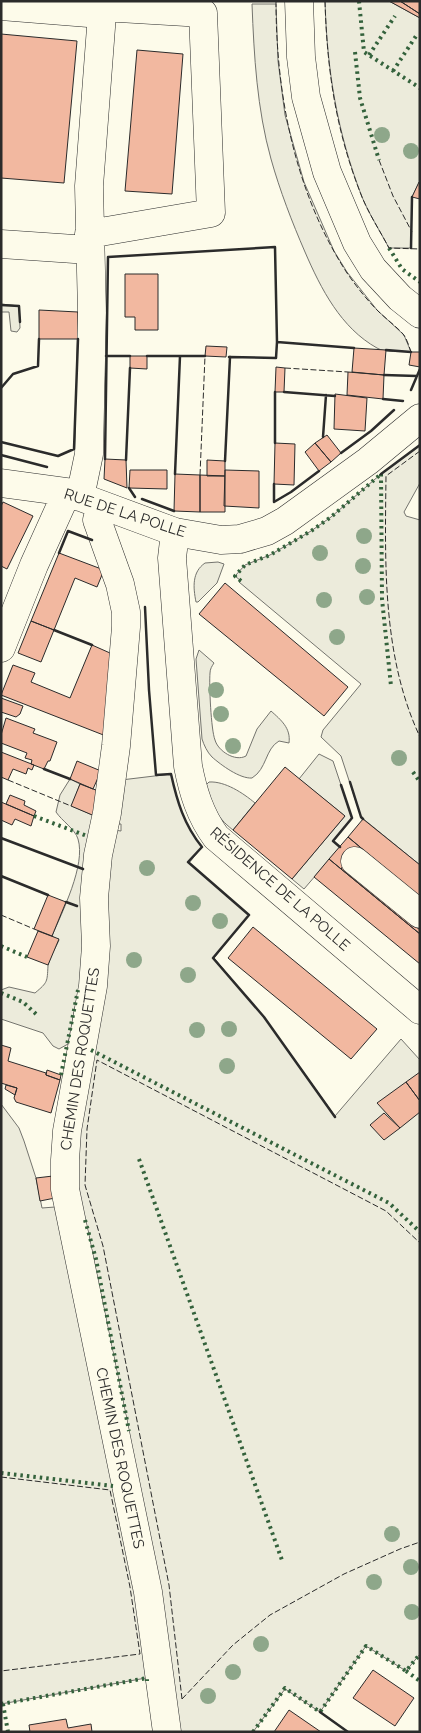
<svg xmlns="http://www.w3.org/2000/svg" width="421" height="1733" font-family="Raleway,sans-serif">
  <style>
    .green { fill: #ecebdb; stroke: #74746e }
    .building { fill: #f2b8a0; stroke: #2b2b2b }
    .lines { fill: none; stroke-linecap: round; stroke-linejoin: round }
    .minor-casing { stroke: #2b2b2b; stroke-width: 29 }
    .minor { stroke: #fdfbea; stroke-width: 28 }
    .hedge { stroke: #34623c; stroke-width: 4; stroke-dasharray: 2.5 4; stroke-linecap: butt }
    .fence { stroke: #2b2b2b; stroke-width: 1; stroke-dasharray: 6 2.5; stroke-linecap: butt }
    .wall { stroke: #2b2b2b; stroke-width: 2.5 }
    .tree { fill: #8ea78a }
    .labels { text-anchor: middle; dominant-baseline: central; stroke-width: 4; stroke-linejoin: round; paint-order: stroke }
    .street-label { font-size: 15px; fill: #2b2b2b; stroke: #fdfbea }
  </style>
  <rect width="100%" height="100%" fill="#fdfbea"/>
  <!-- green -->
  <path class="green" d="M325 1H389L420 18V181L412 197 411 248H389C380 231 369 214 362 197 337 132 327 70 325 1Z
    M252 4H276L278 61 285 115 304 182 334 251 347 272 377 310 404 335 411 352C401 351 385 353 377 348 341 328 321 289 305 252 292 222 280 191 271 159 257 109 254 56 252 4Z
    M1 304 19 306 20 328 17 332 11 331 9 312H1Z
    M420 445V483L404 512 406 516 420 520V865L361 817 341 756 321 737 323 730 361 684 239 582 241 581 235 576 245 565 270 555 311 531 331 517 381 474Z
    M218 562 224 564 217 583 198 602H196C193 587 192 572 205 563Z
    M199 650 214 663C212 666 210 669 210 673 209 685 211 730 215 740 218 751 235 762 246 756L257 729 271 711C281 720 291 728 289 743L279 741C265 749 267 769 252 778 240 779 221 765 212 757 207 752 204 745 202 739L196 659Z
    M319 754 333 761 352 818 333 841 340 847 304 889 292 879 345 816 299 779Z
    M171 774C177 801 184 825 202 847L189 863 249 915 214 958 264 1017 335 1116 401 1039 420 1060V1654L406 1671 366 1646 320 1712 285 1689 253 1732H154L146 1678 1 1704V1104L19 1128 24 1141 36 1178 42 1208 55 1207 114 830 121 831V824H114L121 780Z
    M70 779 80 784 72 806 97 817 83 968 68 1044 59 1049 53 1046 43 1033 1 1019V990L9 987 35 993C48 982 47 982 48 966 49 958 56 947 59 940L52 936C62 912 86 865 78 839 75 829 62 821 56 812L60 795Z
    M209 782C225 781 243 793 255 803L233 830C215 816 213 806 206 785Z"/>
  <!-- building -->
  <path class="building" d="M389 1H400L420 14V18Z
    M400 1H420V14Z
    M1 34 77 41 64 183 1 178Z
    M137 50 183 54 172 194 125 191Z
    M419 182H420V199L412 197Z
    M125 274H158V330H135V317H125Z
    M39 310 78 312V339H39Z
    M206 346 227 347 226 357 205 356Z
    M354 348 386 350 384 375 352 372Z
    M411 352H420V367L409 365Z
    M130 356H147V369L130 368Z
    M276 367 285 368 284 392H275Z
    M348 372 384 375 383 399 347 395Z
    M335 394 367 398 365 431 334 429Z
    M327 435 341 453 331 462 315 443Z
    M275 443 295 444 294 485 274 484Z
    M315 443 331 462 319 471 305 452Z
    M105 459 126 460 127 488 104 479Z
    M207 460 225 461V476H207Z
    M130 470H167V489L129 488Z
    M225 470 259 471V508L224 506Z
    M175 474 200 475V512L174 511Z
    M200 475 225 476V512H200Z
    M3 502 33 516 7 569 1 566V506Z
    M59 553 104 570 97 587 75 578 54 630 31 621Z
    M225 583 348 687 324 716 199 614Z
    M31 621 54 630 41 662 18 653Z
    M92 645 110 653 106 736 1 695 13 665 35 673 31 682 70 698Z
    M1 698 23 706 20 714 16 717 1 712Z
    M6 718 35 729 33 733 57 742 50 761H48L44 769 31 764 32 760 25 758 27 753 1 743V735Z
    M1 752 34 765 32 770 28 768 26 774 13 769 8 780 1 777Z
    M77 761 101 771 93 789 70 779Z
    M285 767 345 816 292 879 233 830Z
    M80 784 101 792 97 817 71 806Z
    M10 795 25 801 24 805 36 811 34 816 6 804Z
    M1 802 34 816 31 826 15 819 12 825 1 820Z
    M363 819 420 865V897L348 837Z
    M348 837 360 847 341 869 329 859Z
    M329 859 420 934V964L314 877Z
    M343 866 420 930V934L341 869Z
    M48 895 66 902 52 936 34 929Z
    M253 927 377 1029 351 1059 228 958Z
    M38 931 59 939 48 965 27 957Z
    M1 1045 11 1048 8 1061 46 1073V1075L60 1080 51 1113 16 1102 14 1098 17 1088 1 1083Z
    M47 1070 61 1075 60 1080 46 1075Z
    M420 1072V1101L406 1082Z
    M406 1082 420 1101V1112L400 1128 377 1103Z
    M6 1085 17 1088 15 1095 5 1089Z
    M384 1113 400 1128 384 1140 370 1125Z
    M53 1176 55 1198 40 1201 36 1178Z
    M373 1670 414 1698 395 1726 353 1698Z
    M289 1710 321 1732H274Z
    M66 1719 68 1728 91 1724 92 1732H30L29 1725Z"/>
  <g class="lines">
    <defs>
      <path id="minor" d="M299 1 301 57 306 97 327 172 357 243 373 269 400 298 420 314
        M1 6 101 14
        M89 234 211 213 203 13 102 7
        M1 244 89 250
        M1 483 67 492 175 532 221 540 240 539 267 531 285 521 368 461 420 418
        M80 497 89 454 92 313 89 186 103 1
        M101 505 97 520 120 584 126 612V627L116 746 107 813 98 855 94 898 96 946 93 986 67 1131 65 1160V1189L148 1592 167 1732
        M175 532 172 558 188 766C193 792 200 815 216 837L420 1010
        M1 648 34 565 67 492
        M355 861 420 914"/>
    </defs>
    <!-- minor casing -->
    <use href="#minor" class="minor-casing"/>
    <!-- minor -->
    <use href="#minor" class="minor"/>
    <!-- hedge -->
    <path class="hedge" d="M359 1 364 52 420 88
      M355 52 360 98 379 160
      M369 55 395 16
      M393 71 418 33
      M389 248 402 269 420 282
      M381 474 382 599 391 686
      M241 581 235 576 245 565 270 555 311 531 331 517 381 474
      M413 772 420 782
      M34 816 87 836
      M1 946 27 957
      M1 993 23 1002 36 1014
      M91 1050 389 1203 420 1232
      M61 1075 78 990
      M139 1159 283 1563
      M85 1220 96 1259 129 1431
      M1 1473 113 1486
      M406 1671 420 1681
      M1 1704 147 1678V1681
      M3 1704 8 1732
      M253 1732 285 1688 320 1712 366 1646 406 1671 420 1654"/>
    <!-- fence -->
    <path class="fence" d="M276 1C276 95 295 193 347 273 356 286 367 300 378 311 386 319 396 326 403 334 407 339 409 346 411 352
      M325 1C327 71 336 132 362 197 369 214 380 231 389 248L420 249
      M379 160 393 196 412 232
      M285 368 348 372
      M420 451 386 476C385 563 382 656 420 737
      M200 475 205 356
      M8 780 71 806
      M1 915 34 929
      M1 1477 110 1490 130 1587 140 1654 1 1671
      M182 1699 169 1585 103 1246 85 1185 87 1129 97 1060 386 1211 420 1243
      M182 1699 233 1645 270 1615 344 1574 400 1549 420 1542"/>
    <!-- wall -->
    <path class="wall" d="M411 248 412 197
      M1 305 19 306 20 322
      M386 350 411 352
      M106 356H130
      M147 356H205
      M229 357 276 358 277 342
      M384 375 417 376
      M1 388 13 374 38 366 39 339
      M411 390 420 369
      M284 392 335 396
      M383 399 403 401
      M323 437 326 395
      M1 442 58 456 74 449 78 339
      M275 443V392
      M341 453 371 431 394 410
      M1 455 47 467
      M105 459 108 257 275 247 277 342 354 348
      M126 460 130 368
      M225 461 230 357
      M175 474 180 356
      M381 474 420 445
      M274 484V502L291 492 319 471
      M129 488 135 497
      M142 499 174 511
      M59 553 68 531 92 540
      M145 607 149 690 156 775 171 774C177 801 184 825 202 847L188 862 249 915 213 958 264 1017 335 1117
      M54 630 92 645
      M44 769 70 779
      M350 782 361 817 363 819
      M1 838 83 869
      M340 847 333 841 352 818 341 785
      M1 876 48 895
      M66 902 77 906
      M320 1712 348 1732"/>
  </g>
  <!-- trees -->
  <g class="tree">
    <circle cx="382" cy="135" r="8"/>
    <circle cx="411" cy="151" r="8"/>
    <circle cx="364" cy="536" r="8"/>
    <circle cx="320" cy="553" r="8"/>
    <circle cx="363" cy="566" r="8"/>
    <circle cx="367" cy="597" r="8"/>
    <circle cx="324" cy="600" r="8"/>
    <circle cx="337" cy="637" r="8"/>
    <circle cx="216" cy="690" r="8"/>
    <circle cx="221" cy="714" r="8"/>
    <circle cx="233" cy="746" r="8"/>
    <circle cx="399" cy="758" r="8"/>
    <circle cx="147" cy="868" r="8"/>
    <circle cx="193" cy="903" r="8"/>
    <circle cx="220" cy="921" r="8"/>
    <circle cx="134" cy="960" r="8"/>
    <circle cx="188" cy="975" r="8"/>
    <circle cx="229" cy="1029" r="8"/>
    <circle cx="197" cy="1030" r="8"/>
    <circle cx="227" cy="1066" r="8"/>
    <circle cx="392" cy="1534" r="8"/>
    <circle cx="411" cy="1567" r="8"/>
    <circle cx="374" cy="1582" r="8"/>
    <circle cx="412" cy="1612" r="8"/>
    <circle cx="261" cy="1644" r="8"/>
    <circle cx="233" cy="1672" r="8"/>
    <circle cx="208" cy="1696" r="8"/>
  </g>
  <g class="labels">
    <!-- street labels -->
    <g class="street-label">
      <text transform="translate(125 513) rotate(18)">RUE DE LA POLLE</text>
      <text transform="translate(280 889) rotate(41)">RÉSIDENCE DE LA POLLE</text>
      <text transform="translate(80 1059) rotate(-81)">CHEMIN DES ROQUETTES</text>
      <text transform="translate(120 1458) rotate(78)">CHEMIN DES ROQUETTES</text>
    </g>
  </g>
  <!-- border -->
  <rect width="421" height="1733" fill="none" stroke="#2b2b2b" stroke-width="5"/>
</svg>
